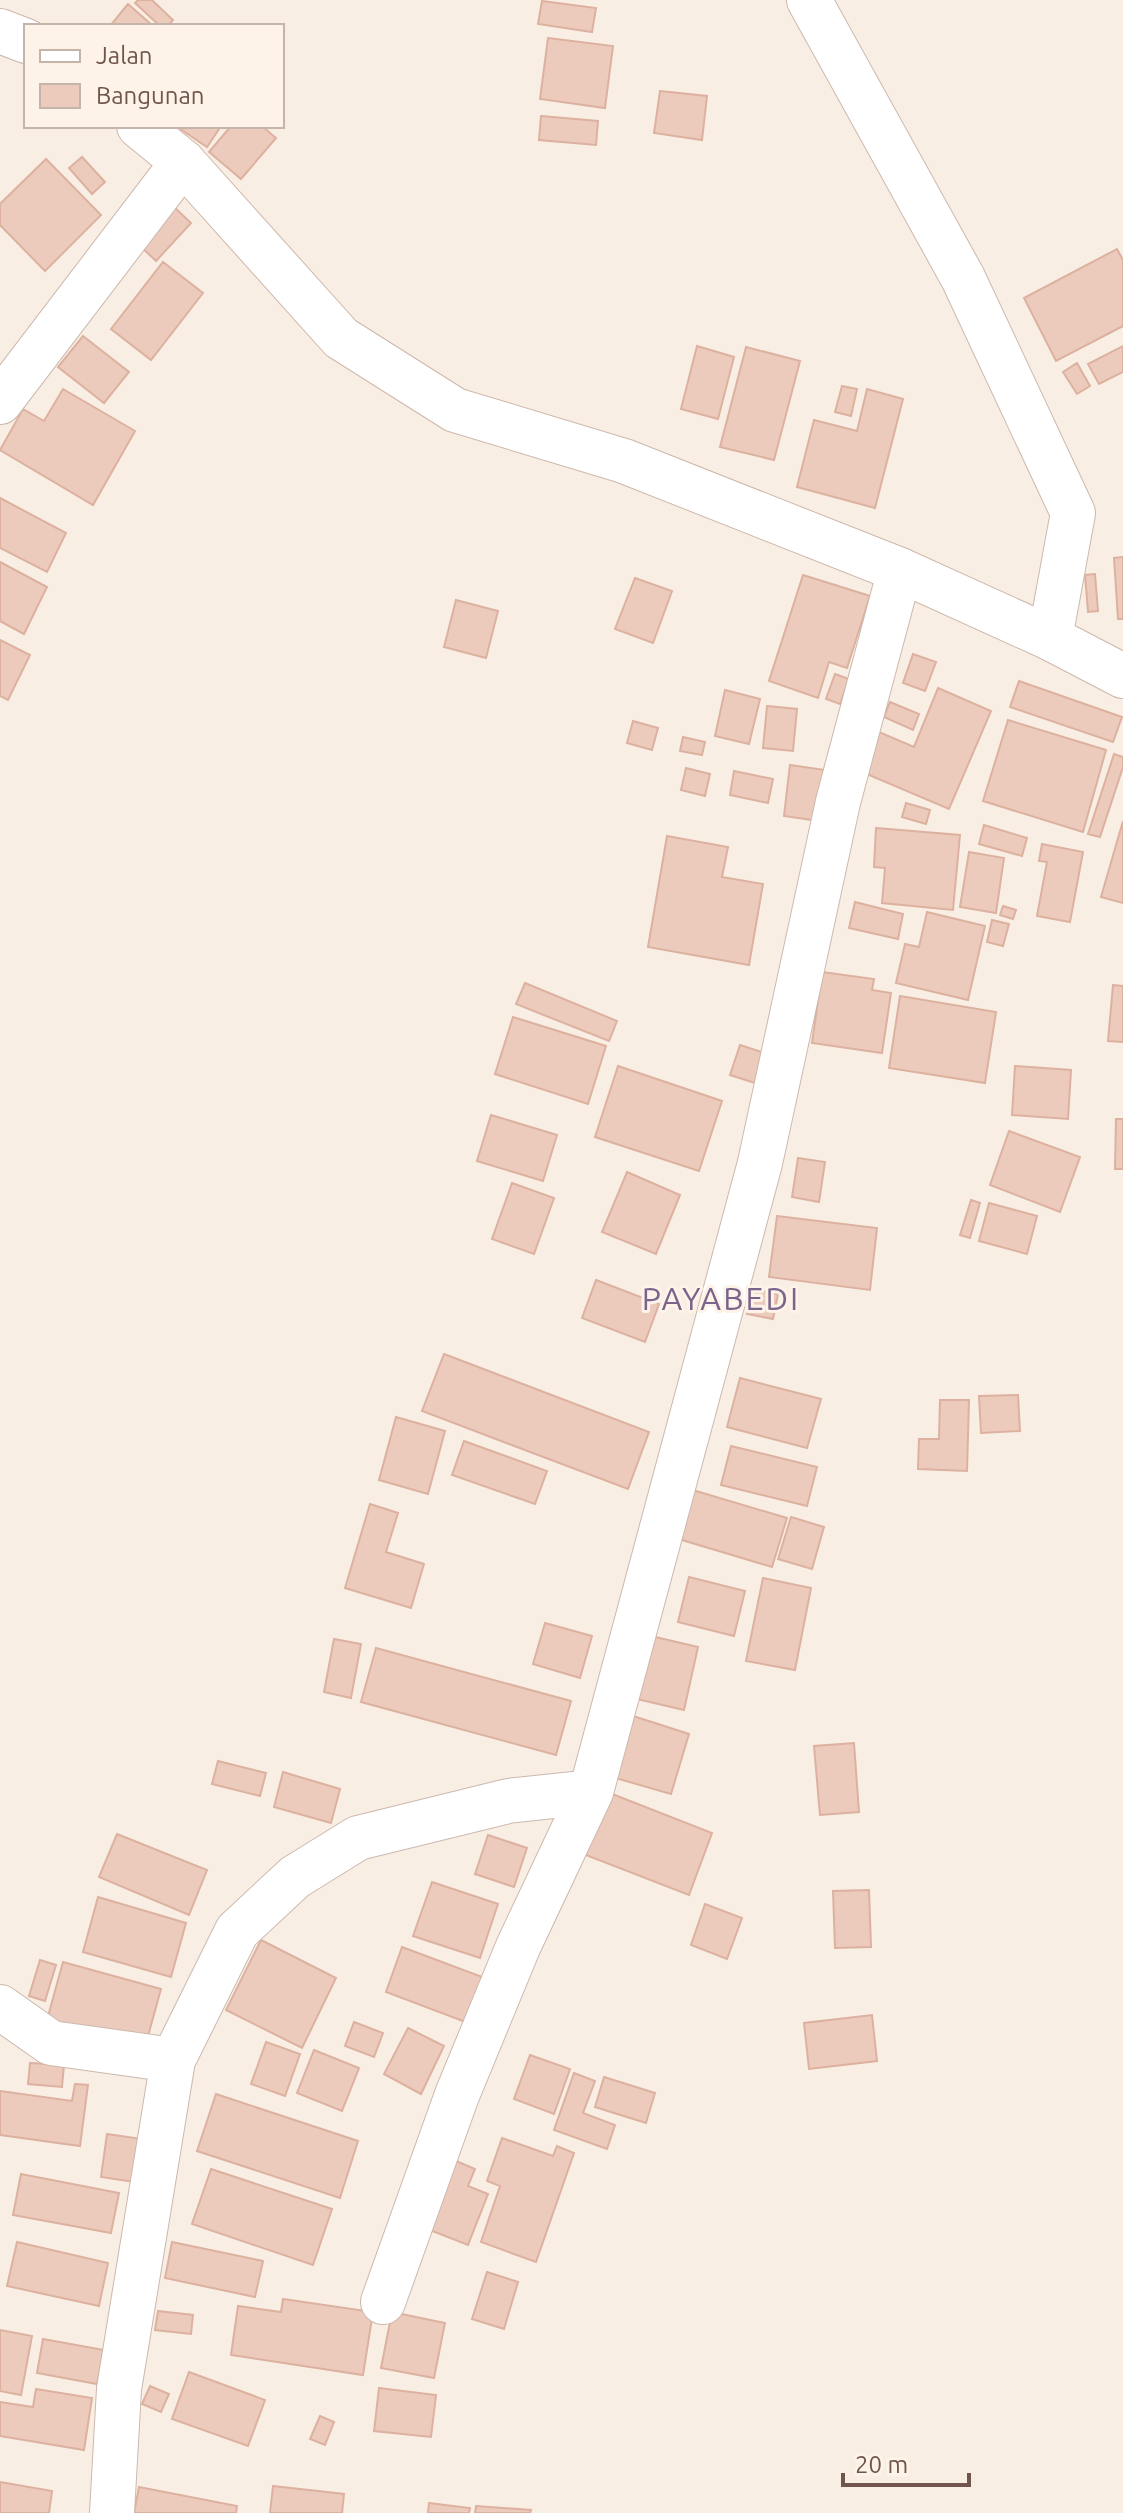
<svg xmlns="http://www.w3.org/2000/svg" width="1123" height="2513" font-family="Ubuntu,sans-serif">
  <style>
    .building { fill: #eccbbd; stroke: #ddb19f; stroke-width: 2 }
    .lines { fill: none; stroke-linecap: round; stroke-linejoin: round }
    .street-casing { stroke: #ccb8ae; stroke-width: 46 }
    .secondary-casing { stroke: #ceb7ab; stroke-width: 46 }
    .street { stroke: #fff; stroke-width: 44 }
    .secondary { stroke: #fff; stroke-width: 44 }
    .labels { text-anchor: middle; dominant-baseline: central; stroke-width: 6; stroke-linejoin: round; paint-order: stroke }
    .quarter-label { font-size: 32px; letter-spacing: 2px; fill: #7a648b; stroke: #fdf3e8 }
  </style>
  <rect width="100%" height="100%" fill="#f9eee3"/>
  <!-- building -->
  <path class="building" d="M138 0H152L173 20 168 26H160L135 3Z
    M542 1 596 8 592 32 538 24Z
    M128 4 153 26H110Z
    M548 38 613 46 605 108 540 99Z
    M660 91 707 96 702 140 654 133Z
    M541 116 598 121 596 145 539 140Z
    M176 126H221L207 147Z
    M231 126H262L276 138 241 179 209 152Z
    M82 157 105 182 92 194 69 168Z
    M46 159 101 215 45 271 0 225V204Z
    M172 205 191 223 156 261 136 242Z
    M1117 249 1123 260V326L1056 361 1024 298Z
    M163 262 203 293 151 360 111 329Z
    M83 336 129 372 104 403 58 367Z
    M697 346 734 357 718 419 681 409Z
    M1123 346V372L1099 384 1088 364Z
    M746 347 800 361 774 460 720 447Z
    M1077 363 1090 386 1077 394 1063 372Z
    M842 386 857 389 851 416 835 412Z
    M63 389 135 431 93 505 0 450 23 409 44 421Z
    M867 389 903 399 875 508 797 487 814 420 857 431Z
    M0 498 66 533 47 572 0 548Z
    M1123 557V619H1118L1114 558Z
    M0 562 47 587 24 634 0 621Z
    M1095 574 1098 611 1088 612 1085 575Z
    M803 575 870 596 847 668 829 662 818 698 769 681Z
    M635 578 672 591 653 643 615 629Z
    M456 600 498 611 486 658 444 647Z
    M0 640 30 655 8 700 0 696Z
    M913 654 936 662 925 691 903 683Z
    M835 674 849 679 840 704 826 699Z
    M1019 681 1122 717 1113 742 1010 707Z
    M938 688 991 711 949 809 862 772 879 732 914 747Z
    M725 690 760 699 749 744 715 736Z
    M890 702 919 714 913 730 884 717Z
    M767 706 797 709 793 751 763 748Z
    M1008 720 1106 750 1083 832 983 801Z
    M633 721 658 728 652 750 627 743Z
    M683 737 705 742 702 755 680 751Z
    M1114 754 1123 757V767L1100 837 1088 834Z
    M790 765 825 770 819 821 784 816Z
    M686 768 710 774 705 796 681 790Z
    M734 771 773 779 768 803 730 795Z
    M906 803 930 810 926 824 902 817Z
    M1123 821V903L1101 897Z
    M984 825 1027 838 1022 856 979 844Z
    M876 828 960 835 953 910 882 903 885 868 874 867Z
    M667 836 728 847 722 877 763 884 749 965 648 947Z
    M1042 844 1083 852 1070 922 1037 916 1047 862 1039 861Z
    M969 852 1004 858 996 913 960 907Z
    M855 902 903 914 898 939 849 928Z
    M1003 906 1016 910 1013 919 1000 915Z
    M927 912 985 926 968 1000 896 983 905 944 919 947Z
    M992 920 1009 924 1003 946 987 942Z
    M822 972 874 979 872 990 891 993 882 1053 812 1043Z
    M525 983 617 1021 609 1041 516 1004Z
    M1113 985 1123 986V1042L1108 1041Z
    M900 996 996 1012 985 1083 889 1068Z
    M513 1017 606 1046 588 1104 495 1074Z
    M740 1045 765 1053 755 1083 730 1075Z
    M618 1066 722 1101 699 1171 595 1137Z
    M1015 1066 1071 1070 1068 1119 1012 1115Z
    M491 1115 557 1135 543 1181 477 1161Z
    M1116 1119H1123V1169H1115Z
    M1009 1131 1080 1157 1060 1212 990 1185Z
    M798 1158 825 1162 819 1202 792 1197Z
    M627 1172 680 1195 656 1254 602 1232Z
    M512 1183 554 1198 534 1254 492 1239Z
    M971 1200 980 1203 970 1238 960 1235Z
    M989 1203 1037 1216 1027 1254 979 1241Z
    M777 1216 877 1228 870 1290 769 1277Z
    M596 1280 659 1304 645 1342 582 1318Z
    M751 1289 778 1294 773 1319 747 1314Z
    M444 1354 649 1432 628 1489 422 1411Z
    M740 1378 821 1399 807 1448 727 1427Z
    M1018 1395 1020 1431 981 1433 979 1396Z
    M940 1400H969L967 1471 918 1469 919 1439H939Z
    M396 1417 445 1431 428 1494 379 1480Z
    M464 1441 547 1471 535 1504 452 1475Z
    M731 1446 817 1467 807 1506 721 1485Z
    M686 1488 787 1518 772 1567 672 1537Z
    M370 1504 398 1513 386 1552 424 1564 411 1608 345 1588Z
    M791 1517 824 1527 812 1569 778 1559Z
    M689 1577 745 1591 734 1636 678 1622Z
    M763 1578 811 1588 795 1670 746 1661Z
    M545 1623 592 1636 580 1678 533 1664Z
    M651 1636 698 1647 684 1710 637 1699Z
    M334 1639 361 1644 351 1698 324 1692Z
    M376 1648 571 1701 556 1755 361 1702Z
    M630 1715 689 1734 671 1794 612 1777Z
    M854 1743 859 1812 820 1815 814 1746Z
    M218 1761 266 1773 260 1796 212 1784Z
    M283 1772 340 1789 331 1823 274 1807Z
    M602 1790 712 1833 689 1895 578 1852Z
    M117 1834 207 1870 189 1915 99 1877Z
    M488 1835 527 1848 514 1887 475 1874Z
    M432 1882 498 1904 480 1958 413 1936Z
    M869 1890 871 1947 835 1948 833 1891Z
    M98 1897 186 1923 171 1977 83 1952Z
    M705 1904 742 1918 727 1959 691 1945Z
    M261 1940 336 1978 302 2048 226 2010Z
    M402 1947 485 1978 468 2023 386 1992Z
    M40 1960 56 1965 45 2001 29 1996Z
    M63 1962 161 1989 145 2047 47 2020Z
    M872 2015 877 2061 809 2069 804 2023Z
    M354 2022 383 2033 374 2057 345 2046Z
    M408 2028 444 2046 421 2094 384 2074Z
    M266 2042 300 2054 285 2096 251 2084Z
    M314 2050 359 2068 342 2111 297 2093Z
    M530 2055 570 2069 554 2114 514 2099Z
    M30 2063 64 2065 62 2087 28 2084Z
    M574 2073 595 2081 583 2113 615 2125 607 2149 554 2130Z
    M604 2077 655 2093 646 2123 595 2107Z
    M75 2084 88 2085 80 2146 0 2135V2091L72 2101Z
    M216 2094 358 2141 340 2198 197 2151Z
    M107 2134 142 2139 135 2182 101 2177Z
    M502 2138 553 2156 557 2146 574 2153 536 2262 481 2242 500 2186 487 2181Z
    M449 2158 475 2169 468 2186 488 2194 468 2245 422 2227Z
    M211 2169 332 2209 313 2265 192 2224Z
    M21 2174 119 2193 111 2233 13 2215Z
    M17 2242 108 2263 99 2306 7 2286Z
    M172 2242 263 2261 255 2297 165 2278Z
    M487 2272 518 2282 504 2329 472 2319Z
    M283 2299 373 2312 363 2375 231 2355 238 2306 281 2312Z
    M158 2311 193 2315 191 2334 155 2330Z
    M392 2312 445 2323 434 2378 381 2368Z
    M0 2330 32 2336 21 2395 0 2391Z
    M43 2339 104 2350 97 2384 37 2373Z
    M189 2372 265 2400 248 2446 172 2419Z
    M150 2386 169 2394 161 2412 142 2404Z
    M379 2388 436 2395 431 2437 374 2431Z
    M36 2389 92 2398 84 2450 0 2436V2402L33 2407Z
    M320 2416 334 2422 325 2445 310 2439Z
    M0 2482 52 2491 49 2513H0Z
    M273 2486 344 2494 342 2513H270Z
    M139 2487 237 2506 236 2513H134Z
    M429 2503 470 2508 469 2513H428Z
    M476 2506 531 2510 530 2513H475Z"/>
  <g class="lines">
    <defs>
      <path id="street" d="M809 0 963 278 1073 513 1050 638
        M0 402 183 162
        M0 2007 51 2043 173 2060
        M383 2302 457 2095 518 1947 591 1792
        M112 2513 119 2389 173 2060 237 1931 295 1877 358 1838 508 1801 591 1792 760 1163 838 802 900 570"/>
      <path id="secondary" d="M0 31 26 41
        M139 126 183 162 341 338 455 410 624 461 900 570 1050 638 1123 676"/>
    </defs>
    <!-- street casing -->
    <use href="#street" class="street-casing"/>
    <!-- secondary casing -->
    <use href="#secondary" class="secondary-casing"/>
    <!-- street -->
    <use href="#street" class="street"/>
    <!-- secondary -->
    <use href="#secondary" class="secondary"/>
  </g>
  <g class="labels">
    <!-- quarter labels -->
    <g class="quarter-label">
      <text x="721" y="1298">PAYABEDI</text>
    </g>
  </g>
  <!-- legend -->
  <rect x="24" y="24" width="260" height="104" fill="#fdf3e8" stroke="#c4b4aa" stroke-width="2"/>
  <rect x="40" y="50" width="40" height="12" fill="#ffffff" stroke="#c4b4aa" stroke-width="2"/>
  <text x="96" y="64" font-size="24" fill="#6f554c">Jalan</text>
  <rect x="40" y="84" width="40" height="24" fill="#eccbbd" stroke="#c4b4aa" stroke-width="2"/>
  <text x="96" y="104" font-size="24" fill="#6f554c">Bangunan</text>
  <!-- scale -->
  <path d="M843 2473v12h126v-12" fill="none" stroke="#6f554c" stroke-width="4"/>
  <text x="855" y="2473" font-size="24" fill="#6f554c" stroke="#fdf3e8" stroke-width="6" paint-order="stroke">20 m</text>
</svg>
